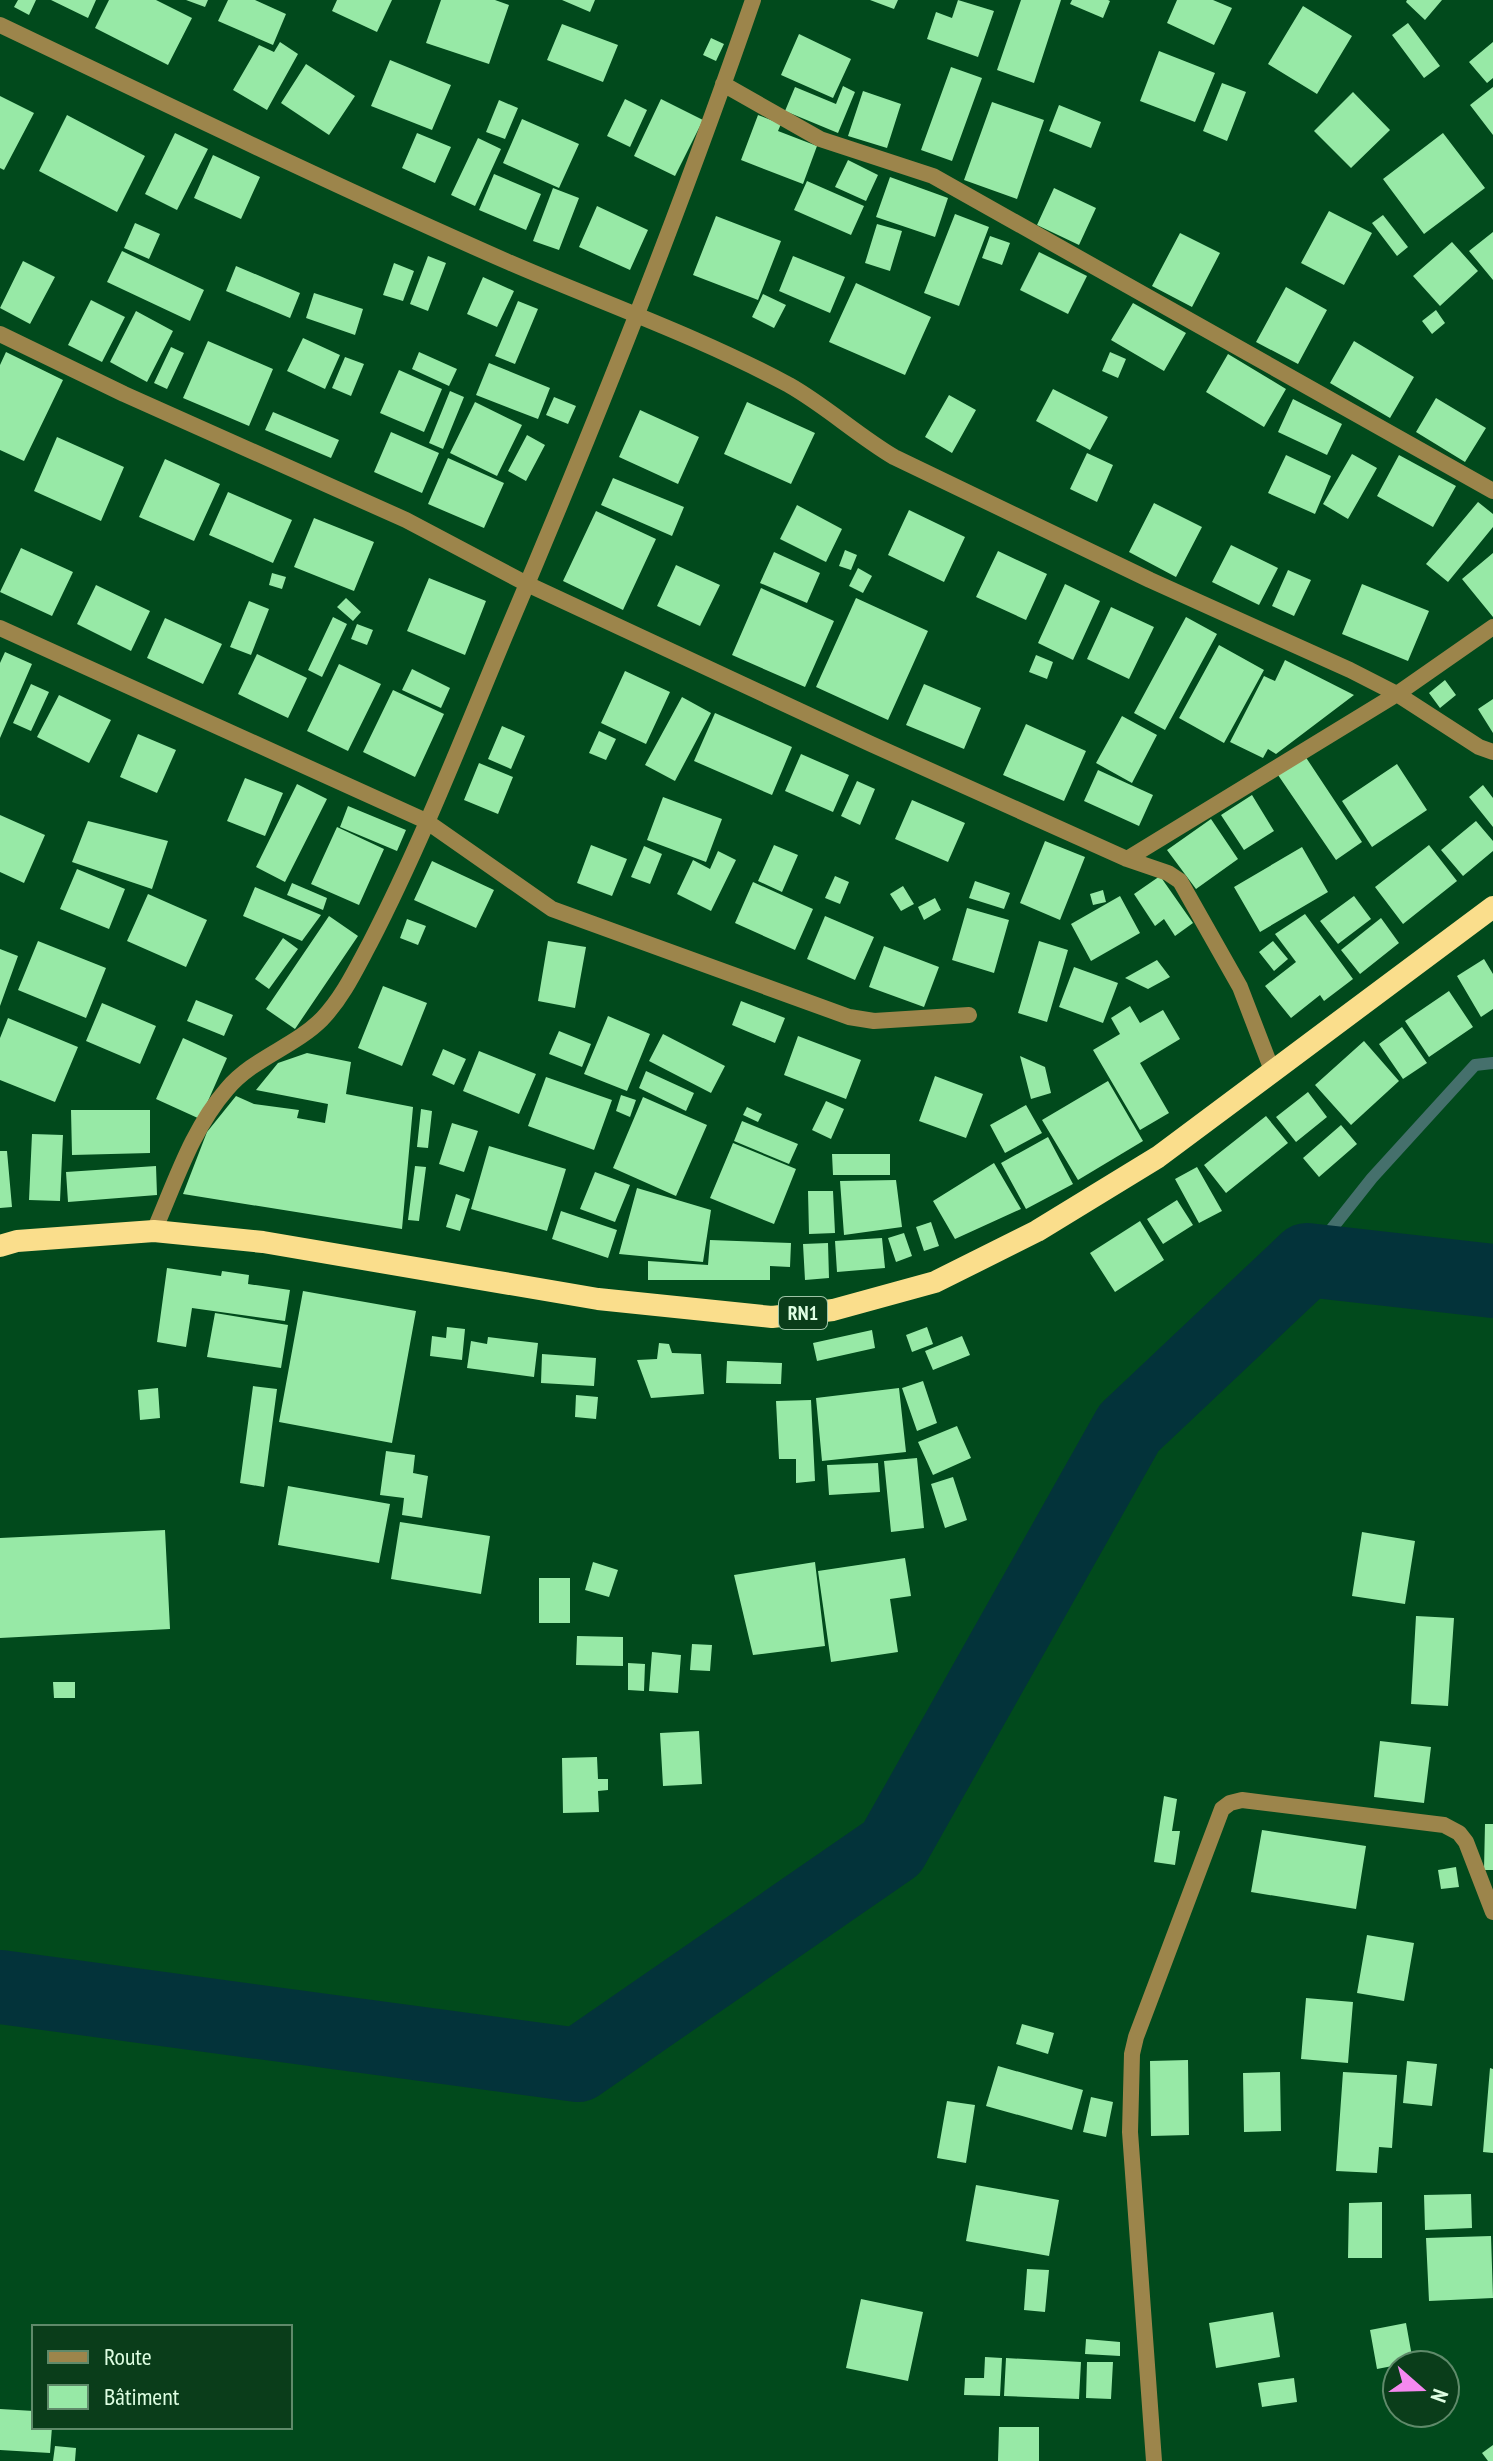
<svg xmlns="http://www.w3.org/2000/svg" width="1493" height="2461" font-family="'PT Sans Narrow',sans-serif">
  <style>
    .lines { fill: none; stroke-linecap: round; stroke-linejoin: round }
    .stream { stroke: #45706c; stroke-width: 12 }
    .river { stroke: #03333a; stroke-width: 74 }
    .building { fill: #97e9a6 }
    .minor { stroke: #9c854b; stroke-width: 16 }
    .trunk { stroke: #fade8c; stroke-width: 22 }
    .labels { text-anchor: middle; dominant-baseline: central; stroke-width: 8; stroke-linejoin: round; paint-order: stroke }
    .shield { fill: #0a3d1a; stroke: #9ec4a6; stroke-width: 2 }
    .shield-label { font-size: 20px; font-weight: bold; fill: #defee2 }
  </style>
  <rect width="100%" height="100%" fill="#014a1c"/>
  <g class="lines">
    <!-- stream -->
    <path class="stream" d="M1307 1260 1372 1178 1475 1065 1493 1063"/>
    <!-- river -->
    <path class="river" d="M0 1987 578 2065 892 1848 1129 1428 1307 1260 1493 1281"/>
  </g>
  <!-- building -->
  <path class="building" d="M18 0H36L29 15 14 7Z
    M51 0H96L88 18Z
    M109 0H156L192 18 168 65 95 28Z
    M186 0H208L205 7Z
    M228 0H255L286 14 273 45 218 21Z
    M337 0H392L377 32 332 11Z
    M441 0H495L509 5 489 64 426 43Z
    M562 0H595L590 12Z
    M870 0H898L894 9Z
    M958 0 994 11 978 57 927 39 936 12 952 18Z
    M1021 0H1061L1034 83 997 70Z
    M1072 0H1108L1110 1 1103 18 1070 4Z
    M1177 0H1213L1232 8 1214 45 1167 23Z
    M1407 0H1442L1425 20 1406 2Z
    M1303 6 1352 36 1317 94 1268 64Z
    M1408 23 1440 66 1424 78 1392 35Z
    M562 24 618 45 603 82 547 60Z
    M799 34 851 59 833 98 781 75Z
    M711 38 724 44 716 61 703 55Z
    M280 42 298 54 267 110 233 90 259 45 274 52Z
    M1493 42V78L1487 83 1469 62Z
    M1159 51 1215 73 1195 122 1140 101Z
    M390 60 451 85 432 130 371 106Z
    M306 64 355 96 329 135 281 103Z
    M951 67 982 78 952 161 921 150Z
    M1222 83 1246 92 1227 141 1203 131Z
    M843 86 855 92 838 133 785 111 795 87 836 104Z
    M1493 87V135L1470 105Z
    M863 91 901 104 887 148 848 136Z
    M1353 92 1390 130 1351 168 1314 131Z
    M0 96 34 113 4 170 0 168Z
    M625 99 647 110 630 147 607 136Z
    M661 99 703 120 675 176 634 156Z
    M499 100 518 108 505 139 486 132Z
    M992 102 1044 120 1017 199 964 180Z
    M1059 105 1101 122 1091 148 1049 131Z
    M67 115 145 156 117 212 39 171Z
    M758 115 781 124 778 131 817 146 803 184 741 160Z
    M522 119 579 144 559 188 503 163Z
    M175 133 208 149 177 210 145 194Z
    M417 133 451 147 435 183 402 168Z
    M1443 133 1485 188 1424 234 1383 179Z
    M478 138 501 149 475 206 451 195Z
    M213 155 260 177 241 219 194 198Z
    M848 160 878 175 866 201 835 187Z
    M494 174 541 194 526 230 479 210Z
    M890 177 948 198 935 237 876 217Z
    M807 181 864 206 851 235 794 210Z
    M553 188 579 198 559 250 533 241Z
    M1054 188 1096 208 1079 245 1037 225Z
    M597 206 648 230 630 270 579 247Z
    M1329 211 1372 233 1344 285 1301 263Z
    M955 214 989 227 959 306 924 293Z
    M1383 215 1408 247 1397 256 1372 223Z
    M716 216 781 241 758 300 693 275Z
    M135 223 160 234 149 259 124 248Z
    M877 224 902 231 890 271 865 263Z
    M1493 232V280L1469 251Z
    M1180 233 1220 253 1192 307 1152 286Z
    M990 236 1010 243 1002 265 982 258Z
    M1452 242 1478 271 1440 306 1413 276Z
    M122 251 204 290 190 321 107 282Z
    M1039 252 1087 276 1068 314 1020 290Z
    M428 256 446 263 428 311 410 304Z
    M793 256 845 277 830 313 779 291Z
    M23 261 55 277 30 324 0 308Z
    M394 263 414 271 403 301 383 295Z
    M236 266 300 293 290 318 226 291Z
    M483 277 514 291 497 327 467 314Z
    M856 283 931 317 905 375 829 342Z
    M1286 287 1327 310 1298 364 1256 342Z
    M314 293 363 309 355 335 306 318Z
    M763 294 786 305 774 328 752 317Z
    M91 300 125 317 102 362 68 345Z
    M518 301 538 309 515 364 495 356Z
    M1133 303 1186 333 1164 371 1111 340Z
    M1436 310 1445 323 1432 334 1422 321Z
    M136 311 173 331 147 382 110 362Z
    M303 338 340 355 325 389 287 371Z
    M208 341 273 369 249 426 183 398Z
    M1354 341 1414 377 1390 418 1330 383Z
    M171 347 184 353 167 389 154 383Z
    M6 352 63 380 24 461 0 450V365Z
    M419 352 457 369 449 386 412 369Z
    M1110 352 1126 359 1118 378 1102 371Z
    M1228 354 1286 389 1264 427 1206 392Z
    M345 357 364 364 351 396 332 388Z
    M489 363 550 388 538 419 476 395Z
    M399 370 442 389 424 432 380 413Z
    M1053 389 1108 417 1090 450 1036 421Z
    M450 391 464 397 443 449 429 443Z
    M949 395 976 410 952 453 925 437Z
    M554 397 576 406 568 424 546 415Z
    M1436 398 1486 428 1465 462 1416 432Z
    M1293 399 1342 424 1327 455 1278 432Z
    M475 402 522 425 497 476 450 453Z
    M747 402 815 433 791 484 724 454Z
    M640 410 699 437 678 484 619 457Z
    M273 412 339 440 331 458 265 430Z
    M391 432 439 453 422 493 374 472Z
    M527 435 545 445 526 481 508 471Z
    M57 437 124 467 101 521 34 491Z
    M1087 453 1113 465 1097 502 1070 489Z
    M1352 454 1377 468 1348 519 1323 504Z
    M1286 455 1331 476 1315 514 1268 493Z
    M1399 455 1456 486 1433 527 1377 496Z
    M448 458 504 483 484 528 428 504Z
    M165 459 220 484 194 541 139 517Z
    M613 478 684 507 672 536 601 505Z
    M228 492 292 520 273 563 209 535Z
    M1478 502 1493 514V527L1448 582 1426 564Z
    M1154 503 1202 527 1176 577 1129 552Z
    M797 505 842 529 826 562 780 539Z
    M909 510 965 537 944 582 888 555Z
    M596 511 656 539 623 610 563 581Z
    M314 518 374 542 354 591 294 567Z
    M1231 545 1278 568 1259 605 1212 582Z
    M21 548 73 572 52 616 0 592Z
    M845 550 857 555 851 570 839 566Z
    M998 551 1047 574 1026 620 976 597Z
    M774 552 820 573 807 603 760 583Z
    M1493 553V617L1462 579Z
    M676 565 720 585 700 626 657 606Z
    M858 568 872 576 863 593 849 586Z
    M1288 570 1311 580 1294 616 1272 606Z
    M272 573 286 577 282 589 269 585Z
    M429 578 486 601 465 655 407 631Z
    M1065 584 1100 601 1073 660 1038 643Z
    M1362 584 1429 611 1408 661 1342 634Z
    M96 585 150 611 131 651 77 624Z
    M761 588 834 621 805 687 732 655Z
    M346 598 361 612 353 621 337 607Z
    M856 598 928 631 888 720 816 687Z
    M249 601 269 609 251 655 230 647Z
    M1111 607 1154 627 1129 679 1087 659Z
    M333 617 347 624 322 677 308 670Z
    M1186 617 1217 634 1165 730 1134 713Z
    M165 618 222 644 203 684 147 658Z
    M357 624 373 630 367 645 351 639Z
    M1219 645 1264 670 1224 743 1179 718Z
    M5 652 32 664 0 738V663Z
    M257 654 307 678 288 718 238 694Z
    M1036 655 1053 662 1047 679 1029 672Z
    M1285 660 1354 695 1276 754 1268 749 1263 758 1230 742 1264 676 1275 681Z
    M339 664 381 684 348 751 307 731Z
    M412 669 450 688 441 708 402 690Z
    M625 671 670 692 646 744 601 723Z
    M1445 680 1456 695 1440 708 1429 693Z
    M31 684 49 692 31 731 13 723Z
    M924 684 981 708 964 749 906 725Z
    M393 690 444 714 415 777 363 752Z
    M59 695 111 720 89 763 37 737Z
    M682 697 711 713 675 781 645 765Z
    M1493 699V733L1478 709Z
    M715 713 792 747 772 795 694 761Z
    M1122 716 1157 735 1132 783 1096 763Z
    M1026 724 1086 751 1064 801 1003 775Z
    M502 726 525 736 511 769 488 759Z
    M599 731 616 739 606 760 589 753Z
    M138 734 176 750 157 793 120 777Z
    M801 754 849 775 833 812 785 791Z
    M1305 756 1362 842 1336 860 1278 775Z
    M479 763 513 777 498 814 464 800Z
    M1397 764 1427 810 1372 847 1342 801Z
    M1098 770 1153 795 1139 826 1084 801Z
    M245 778 283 793 265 836 227 821Z
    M857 781 875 789 860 825 841 816Z
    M297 784 327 799 285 882 256 867Z
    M1483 785 1493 798V827L1469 797Z
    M1252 795 1274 831 1244 850 1221 815Z
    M663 797 722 819 706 862 647 840Z
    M912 800 965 823 948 862 895 839Z
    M348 806 406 830 397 851 340 827Z
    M0 815 45 835 24 883 0 872Z
    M1211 819 1238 859 1196 889 1167 850Z
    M88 821 168 841 152 889 72 862Z
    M1476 821 1493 841V851L1463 876 1441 850Z
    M337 827 384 849 359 905 311 884Z
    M1045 841 1085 857 1060 920 1020 903Z
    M591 845 627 859 612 896 577 883Z
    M774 845 798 855 782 892 758 881Z
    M1429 845 1457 881 1403 924 1375 887Z
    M644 846 662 854 650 884 631 877Z
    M1302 847 1328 892 1260 932 1234 887Z
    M718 851 736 860 711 911 677 894 693 860 710 869Z
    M432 861 494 890 476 928 414 900Z
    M77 869 125 889 109 929 60 909Z
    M835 876 849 882 840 904 825 898Z
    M1160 876 1193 923 1175 936 1164 919 1155 926 1134 894Z
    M975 881 1010 893 1004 909 969 898Z
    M753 882 813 909 795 950 735 923Z
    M292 883 327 898 323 910 287 895Z
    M903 886 914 904 901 911 890 894Z
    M255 887 321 915 302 941 243 916Z
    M1103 890 1106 902 1093 905 1090 894Z
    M148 894 207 920 186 967 127 941Z
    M1120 896 1140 933 1091 961 1071 924Z
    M1354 896 1371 919 1338 944 1320 921Z
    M935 898 941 910 924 920 918 907Z
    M967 908 1009 920 994 973 952 960Z
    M1305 914 1353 979 1324 1001 1320 995 1291 1018 1265 986 1296 962 1275 934Z
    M329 916 358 936 295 1029 266 1009Z
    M825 916 874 937 855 980 807 959Z
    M1381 918 1399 943 1360 974 1341 950Z
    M407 919 426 926 418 945 400 938Z
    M283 938 298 949 269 989 255 979Z
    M38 941 106 968 86 1018 18 990Z
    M548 941 586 947 575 1008 538 1001Z
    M1039 941 1068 950 1047 1022 1018 1013Z
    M1273 941 1288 959 1274 971 1259 952Z
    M884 946 939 967 924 1007 869 987Z
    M0 949 18 956 0 1006Z
    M1484 959 1493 974V1009L1481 1017 1457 976Z
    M1157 960 1170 977 1148 989 1125 978Z
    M1074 967 1118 983 1103 1023 1059 1007Z
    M383 986 427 1003 402 1066 358 1048Z
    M1449 991 1473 1027 1429 1057 1405 1021Z
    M196 1000 233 1015 224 1036 187 1021Z
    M741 1001 785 1018 775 1043 732 1025Z
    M102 1003 156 1026 140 1064 86 1041Z
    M1130 1006 1140 1023 1163 1010 1180 1039 1140 1063 1169 1113 1140 1130 1093 1050 1120 1034 1111 1018Z
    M608 1016 650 1034 627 1091 584 1074Z
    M8 1018 78 1047 55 1102 0 1080V1038Z
    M1402 1027 1427 1063 1403 1079 1379 1044Z
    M559 1031 591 1044 582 1067 549 1054Z
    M663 1034 725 1066 711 1093 649 1061Z
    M798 1036 861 1060 846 1099 784 1075Z
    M183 1038 227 1058 200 1119 156 1099Z
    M1364 1041 1399 1081 1351 1125 1315 1085Z
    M443 1049 466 1059 454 1085 432 1075Z
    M479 1051 536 1074 519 1114 463 1091Z
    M307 1053 351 1062 346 1094 413 1107 402 1229 183 1194 207 1132 236 1096 254 1104 299 1110 297 1118 325 1123 328 1104 256 1090 278 1063Z
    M1020 1056 1045 1067 1051 1093 1031 1099Z
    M646 1071 694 1093 686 1111 639 1088Z
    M935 1076 983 1094 966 1138 919 1121Z
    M546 1077 612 1100 594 1150 528 1126Z
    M1108 1081 1143 1141 1078 1180 1042 1120Z
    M1308 1092 1327 1117 1296 1142 1276 1117Z
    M621 1095 636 1100 630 1117 616 1111Z
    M643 1097 707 1125 676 1196 613 1168Z
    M826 1101 844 1109 831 1139 812 1130Z
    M1026 1105 1042 1133 1005 1153 990 1125Z
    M747 1107 762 1114 758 1122 743 1115Z
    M421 1109 432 1111 428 1148 417 1147Z
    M71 1110H150V1153L72 1155Z
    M1266 1116 1288 1143 1226 1193 1204 1165Z
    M742 1121 798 1144 789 1164 734 1141Z
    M452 1123 478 1131 464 1172 439 1164Z
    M1341 1125 1357 1144 1319 1177 1303 1158Z
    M32 1134 63 1135 60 1201 29 1200Z
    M1048 1137 1073 1184 1026 1209 1001 1163Z
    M733 1143 796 1169 774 1224 710 1198Z
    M489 1146 566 1169 547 1231 471 1209Z
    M0 1151H7L12 1207 0 1208Z
    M832 1154H890V1175H833Z
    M994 1163 1021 1209 955 1239 933 1201Z
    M156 1166 157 1195 68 1202 66 1172Z
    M415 1166 426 1167 419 1221 408 1220Z
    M1197 1167 1222 1211 1199 1223 1175 1179Z
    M595 1172 630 1185 615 1222 580 1209Z
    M896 1180 902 1227 844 1235 840 1181Z
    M637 1188 711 1210 703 1262 619 1254Z
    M808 1191H833L835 1233 809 1234Z
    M456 1194 470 1199 460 1231 446 1227Z
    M1177 1200 1193 1225 1163 1244 1147 1219Z
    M561 1211 617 1230 608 1258 552 1239Z
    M1140 1221 1164 1260 1115 1292 1090 1253Z
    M931 1222 939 1246 924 1251 916 1227Z
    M904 1233 912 1256 896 1262 888 1238Z
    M882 1238 885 1268 837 1272 835 1241Z
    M710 1240 791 1243 790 1267 770 1266V1280H648V1261L708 1265Z
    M828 1243 829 1278 805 1280 803 1244Z
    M167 1268 221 1276 222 1271 249 1275 248 1284 290 1290 285 1321 192 1308 186 1347 157 1342Z
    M303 1291 416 1311 392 1443 279 1422Z
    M215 1313 288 1325 281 1368 207 1357Z
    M447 1327 465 1329 462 1360 430 1356 432 1336 446 1338Z
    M927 1327 933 1344 912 1352 906 1335Z
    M872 1330 875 1348 817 1361 813 1343Z
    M962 1336 970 1355 933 1370 925 1351Z
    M488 1337 538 1343 534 1377 467 1368 471 1341 487 1344Z
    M659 1343 669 1344 672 1353 701 1354 704 1394 651 1398 637 1360 657 1359Z
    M542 1354 596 1358 594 1386 541 1383Z
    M727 1361 782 1363 781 1384 726 1383Z
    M923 1381 937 1423 917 1431 902 1388Z
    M253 1386 277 1389 264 1487 240 1483Z
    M158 1388 160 1418 140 1420 138 1390Z
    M899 1388 906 1452 822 1461 816 1398Z
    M576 1395 598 1397 596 1419 575 1417Z
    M811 1400 815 1481 796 1483V1459H779L776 1401Z
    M957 1426 971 1458 933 1475 918 1442Z
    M386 1451 415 1455 413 1473 428 1476 422 1518 402 1515 404 1498 380 1495Z
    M917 1458 924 1528 891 1532 884 1461Z
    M878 1463 880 1492 829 1495 827 1465Z
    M953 1477 967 1520 945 1528 931 1484Z
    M288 1486 390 1504 379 1563 278 1545Z
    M400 1522 490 1536 481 1594 391 1579Z
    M165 1530 170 1629 0 1638V1538Z
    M1362 1532 1415 1541 1405 1604 1352 1596Z
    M905 1558 911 1596 890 1599 898 1652 831 1662 818 1571Z
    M593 1562 618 1570 609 1597 585 1590Z
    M815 1562 825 1646 753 1655 734 1575Z
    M539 1578H570V1623H539Z
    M1416 1616 1454 1618 1448 1706 1411 1704Z
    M577 1636 623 1637V1666L576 1665Z
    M692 1644 712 1645 710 1671 690 1670Z
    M652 1652 681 1655 678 1693 649 1691Z
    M628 1663 645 1664 644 1691 628 1690Z
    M53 1682H75V1698H54Z
    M699 1731 702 1784 663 1786 660 1733Z
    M1380 1741 1431 1747 1424 1803 1374 1797Z
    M597 1757 598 1779H608V1790L598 1791 599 1812 563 1813 562 1758Z
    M1164 1796 1177 1799 1172 1831H1180L1175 1865 1154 1862Z
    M1485 1824H1493V1870H1484Z
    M1262 1830 1366 1846 1356 1909 1251 1892Z
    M1456 1867 1459 1887 1441 1889 1438 1870Z
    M1367 1935 1414 1943 1404 2001 1357 1993Z
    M1306 1998 1353 2002 1348 2063 1301 2059Z
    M1022 2024 1054 2033 1048 2054 1016 2044Z
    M1188 2060 1189 2135 1151 2136 1150 2061Z
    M1407 2061 1437 2064 1432 2106 1403 2103Z
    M998 2066 1083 2090 1072 2130 986 2106Z
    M1490 2068 1493 2069V2153L1483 2152Z
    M1280 2072 1281 2131 1244 2132 1243 2073Z
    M1343 2072 1397 2075 1392 2148 1379 2147 1377 2173 1336 2171Z
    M1091 2097 1113 2102 1106 2137 1083 2132Z
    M947 2101 975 2105 966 2163 937 2158Z
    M976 2185 1059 2200 1049 2256 966 2241Z
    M1471 2194 1472 2228 1425 2230 1424 2195Z
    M1382 2202V2258H1348L1349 2203Z
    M1491 2236 1493 2298 1429 2301 1426 2238Z
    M1027 2269 1049 2270 1045 2312 1024 2310Z
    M861 2299 923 2312 908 2381 846 2368Z
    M1273 2312 1280 2357 1216 2368 1209 2323Z
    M1406 2323 1413 2362 1377 2369 1370 2330Z
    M1086 2339 1120 2342V2356L1085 2354Z
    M985 2357 1002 2358 1000 2396 964 2395 965 2378H984Z
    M1006 2358 1081 2362 1079 2399 1004 2396Z
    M1087 2362H1113L1111 2399 1086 2398Z
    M1294 2378 1297 2402 1262 2407 1258 2383Z
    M0 2409 34 2411V2427H52L50 2453 0 2450Z
    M999 2427H1039V2461H998Z
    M1493 2445V2461H1488L1482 2453Z
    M55 2446 76 2448 75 2461H53Z"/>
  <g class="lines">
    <!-- minor -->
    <path class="minor" d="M0 25C168 105 335 186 506 261 600 302 698 336 789 385 826 406 857 435 894 457L1150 580 1350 670 1397 694 1479 747 1493 752
      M723 84 820 139 933 176 1493 491
      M0 334 124 394 406 520 527 584 871 744 1127 859 1168 873 1180 881 1240 987 1273 1073
      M0 628 426 821 552 909 849 1017 874 1021 969 1015
      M1127 859 1397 694 1493 627
      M154 1231C175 1183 192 1129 227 1089 253 1058 294 1047 322 1019 343 997 356 969 370 943 421 844 462 739 505 636 594 427 679 215 753 0
      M1154 2461 1130 2132 1132 2054 1136 2037 1222 1809 1230 1803 1242 1800 1444 1825 1459 1833 1466 1842 1493 1912"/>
    <!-- trunk -->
    <path class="trunk" d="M0 1246 17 1241 154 1231 263 1242 598 1299 772 1317 833 1310 935 1282 1037 1231 1158 1157 1493 907"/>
  </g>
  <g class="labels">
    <!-- shield labels -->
    <rect class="shield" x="779" y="1297" width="48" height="32" rx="6"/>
    <g class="shield-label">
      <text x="803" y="1313">RN1</text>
    </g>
  </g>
  <!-- legend -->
  <rect x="32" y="2325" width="260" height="104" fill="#0a3d1a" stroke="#5f8a6a" stroke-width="2"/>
  <rect x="48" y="2351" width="40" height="12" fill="#9c854b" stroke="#5f8a6a" stroke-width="2"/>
  <text x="104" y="2365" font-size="24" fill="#defee2">Route</text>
  <rect x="48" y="2385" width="40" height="24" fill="#97e9a6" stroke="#5f8a6a" stroke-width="2"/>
  <text x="104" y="2405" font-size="24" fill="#defee2">Bâtiment</text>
  <!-- north arrow -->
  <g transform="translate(1421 2389) rotate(110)"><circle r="38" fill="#0a3d1a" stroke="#5f8a6a" stroke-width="2"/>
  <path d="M0-6L14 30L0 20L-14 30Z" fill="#f589ef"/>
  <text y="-12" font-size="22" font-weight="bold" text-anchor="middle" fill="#defee2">N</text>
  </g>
</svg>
